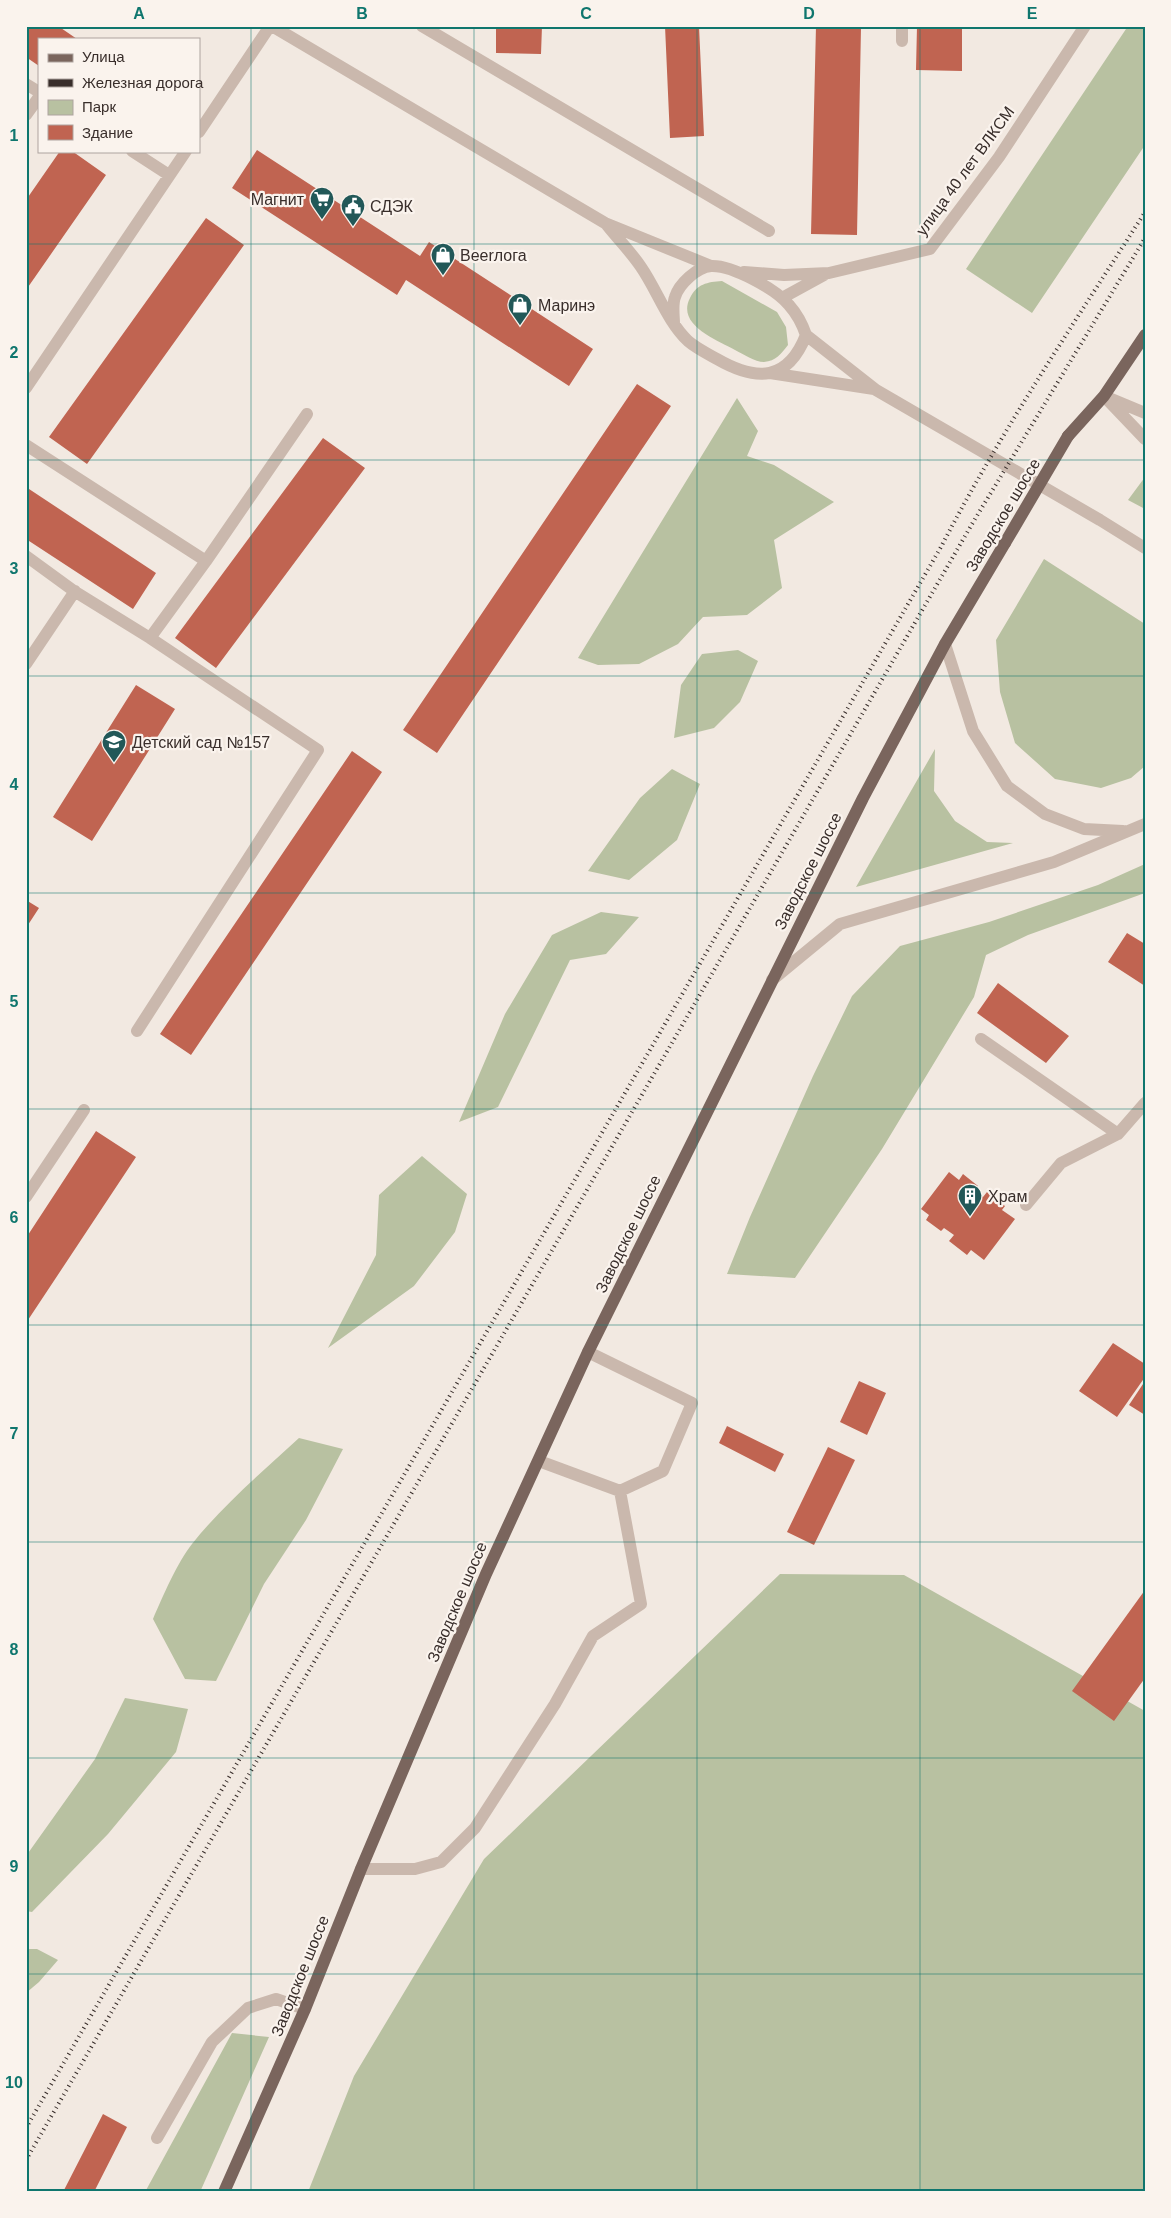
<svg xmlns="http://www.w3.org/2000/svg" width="1171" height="2218" font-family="Helvetica,sans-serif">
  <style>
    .green { fill: #b8c1a1 }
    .building { fill: #c06451 }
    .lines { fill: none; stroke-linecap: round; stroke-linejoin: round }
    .minor { stroke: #cab8ad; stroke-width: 12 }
    .major { stroke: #7a655d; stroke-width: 12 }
    .rail { stroke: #392e2b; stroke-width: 4; stroke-dasharray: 1 4; stroke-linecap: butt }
    .major-bridge { stroke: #7a655d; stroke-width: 12 }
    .grid { fill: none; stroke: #0f766e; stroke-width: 1; stroke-opacity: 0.55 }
    .labels { text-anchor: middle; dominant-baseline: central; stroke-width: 4.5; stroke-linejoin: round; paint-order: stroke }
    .street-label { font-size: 16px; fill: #392e2b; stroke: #faf3ed }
    .poi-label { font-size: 16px; fill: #392e2b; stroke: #faf3ed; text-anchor: start }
    .neatline { fill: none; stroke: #0f766e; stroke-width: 2 }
    .grid-label { font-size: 16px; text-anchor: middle; font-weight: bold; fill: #0f766e }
  </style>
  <rect width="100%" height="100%" fill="#f2e9e1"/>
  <!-- green -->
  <path class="green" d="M1128 26H1145V145L1032 313 966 269Z
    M722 281 777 312 786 327 788 345C781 354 776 361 764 362 755 362 743 354 735 350 717 340 676 325 690 298 697 284 707 282 722 281Z
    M737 398 758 431 747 456 774 465 834 502 774 540 782 588 747 615 703 617 678 644 639 664 598 665 578 658Z
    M1145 477V509L1128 500Z
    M1044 559 1145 624V766L1131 778 1101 788 1055 779 1015 743 1000 692 996 640Z
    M738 650 758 661 740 702 714 728 674 738 681 685 702 654Z
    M935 749 934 791 955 821 987 842 1013 843 856 887Z
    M672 769 700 784 677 840 629 880 588 871 640 798Z
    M1145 864V893L1028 935 986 955 974 997 882 1149 795 1278 727 1274 750 1217 813 1076 852 996 900 946 989 922 1098 885Z
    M601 912 639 917 606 954 570 960 498 1107 459 1122 505 1014 552 935Z
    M422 1156 467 1194 455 1232 414 1286 328 1348 376 1255 379 1195Z
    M299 1438 343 1449 306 1520 264 1584 216 1681 185 1679 153 1619C163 1596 177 1563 192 1544 223 1505 262 1472 299 1438Z
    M780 1574 904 1575 1145 1711V2192H308L354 2076 484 1859Z
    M125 1698 188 1709 176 1752 108 1834 32 1912 26 1911V1856L95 1759Z
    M26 1949H37L58 1960 39 1982 26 1993Z
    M232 2033 269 2037 200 2192H145Z"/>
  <!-- building -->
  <path class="building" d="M26 26H58L77 39H39V66L26 57Z
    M496 26H542L541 54 496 53Z
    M665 26H699L704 136 670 138Z
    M816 26 861 27 857 235 811 234Z
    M917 26H962V71L916 70Z
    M257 150 420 256 429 242 593 349 569 386 406 280 397 295 232 188Z
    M60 151H72L106 175 26 290V200Z
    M206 218 244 245 87 464 49 437Z
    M637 384 671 406 437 753 403 730Z
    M323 438 365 468 216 668 175 638Z
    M26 487 156 573 133 609 26 539Z
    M136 685 175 709 92 841 53 817Z
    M352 751 382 772 191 1055 160 1034Z
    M26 900 39 908 26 928Z
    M1127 933 1145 944V986L1108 962Z
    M998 983 1069 1036 1046 1063 977 1013Z
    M96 1131 136 1157 26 1323V1238Z
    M949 1172 959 1180 963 1174 978 1186 975 1191 983 1197 987 1192 1005 1206 1002 1210 1015 1219 984 1260 971 1250 967 1255 949 1241 954 1235 944 1228 941 1231 926 1220 929 1215 921 1209Z
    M1113 1343 1145 1364V1377L1117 1417 1079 1391Z
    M859 1381 886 1393 867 1435 840 1422Z
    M1145 1381V1415L1129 1405Z
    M727 1426 784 1454 775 1472 719 1443Z
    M828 1447 855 1460 814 1545 787 1532Z
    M1145 1590V1678L1114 1721 1072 1691Z
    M103 2114 127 2127 94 2192H63Z"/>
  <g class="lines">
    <!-- minor -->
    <path class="minor" d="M272 26 605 223 711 266
      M422 26 769 231
      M902 41V26
      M26 84 39 92
      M26 115 39 97
      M199 132 270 26
      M132 151 169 175
      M607 225C618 239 631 252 641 267 657 290 667 321 688 341 696 348 708 354 717 359 757 382 788 381 806 335 802 323 797 314 789 305 776 289 732 265 711 266 697 267 679 284 675 297 672 305 674 316 674 324
      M744 272 784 275 829 273 930 249 999 157 1085 26
      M782 298 824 275
      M806 335 876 390 1100 520 1145 548
      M770 373 874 389
      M26 388 186 151
      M1104 396 1145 439
      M1109 398 1145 413
      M26 445 206 561 307 414
      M26 556 74 591 150 638 318 750 137 1031
      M150 638 206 561
      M945 644 973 731 1007 786 1045 814 1084 829 1123 831
      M26 664 75 591
      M772 980 840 924 1054 862 1145 824
      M981 1039 1118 1134
      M26 1197 84 1110
      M1026 1205 1061 1163 1118 1134 1145 1103
      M539 1461 620 1491
      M361 1869H415L441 1862 475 1828 555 1704 593 1636 641 1604 620 1491 663 1471 692 1403 588 1352
      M157 2138 212 2042 248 2008 276 1999 305 2009"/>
    <!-- major -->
    <path class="major" d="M1068 436 1104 396 1145 335
      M224 2192 305 2009 361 1869 486 1574 588 1352 863 798 945 644 1005 543"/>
    <!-- rail -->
    <path class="rail" d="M26 2128 941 547C1001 431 1075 322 1145 212
      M26 2160 972 524 1145 238"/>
    <!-- major-bridge -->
    <path class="major-bridge" d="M1005 543 1068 436"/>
  </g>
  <!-- grid -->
  <path class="grid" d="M251 26V2192M474 26V2192M697 26V2192M920 26V2192M26 244H1145M26 460H1145M26 676H1145M26 893H1145M26 1109H1145M26 1325H1145M26 1542H1145M26 1758H1145M26 1974H1145"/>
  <!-- icons -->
  <defs>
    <symbol id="supermarket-pin" viewBox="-11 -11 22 30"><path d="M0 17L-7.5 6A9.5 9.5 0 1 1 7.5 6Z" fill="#225858" stroke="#faf3ed"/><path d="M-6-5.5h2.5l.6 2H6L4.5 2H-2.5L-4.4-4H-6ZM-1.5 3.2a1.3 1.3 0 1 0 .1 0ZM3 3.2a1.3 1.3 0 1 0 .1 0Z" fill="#fff"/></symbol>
    <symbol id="civic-pin" viewBox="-11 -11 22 30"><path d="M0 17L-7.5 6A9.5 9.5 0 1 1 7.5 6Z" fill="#225858" stroke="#faf3ed"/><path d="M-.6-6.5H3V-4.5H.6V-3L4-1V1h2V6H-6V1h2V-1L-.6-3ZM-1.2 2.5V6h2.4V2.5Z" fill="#fff"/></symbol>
    <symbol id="shop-pin" viewBox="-11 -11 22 30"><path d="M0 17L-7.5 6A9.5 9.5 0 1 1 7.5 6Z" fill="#225858" stroke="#faf3ed"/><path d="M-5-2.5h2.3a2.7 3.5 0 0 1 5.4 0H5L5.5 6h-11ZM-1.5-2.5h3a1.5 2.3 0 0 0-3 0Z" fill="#fff"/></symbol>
    <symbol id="school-pin" viewBox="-11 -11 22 30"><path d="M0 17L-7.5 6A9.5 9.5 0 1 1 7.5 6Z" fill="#225858" stroke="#faf3ed"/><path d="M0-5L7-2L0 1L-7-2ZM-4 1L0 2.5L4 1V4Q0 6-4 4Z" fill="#fff"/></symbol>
    <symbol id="building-pin" viewBox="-11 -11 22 30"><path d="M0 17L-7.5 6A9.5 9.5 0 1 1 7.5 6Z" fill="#225858" stroke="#faf3ed"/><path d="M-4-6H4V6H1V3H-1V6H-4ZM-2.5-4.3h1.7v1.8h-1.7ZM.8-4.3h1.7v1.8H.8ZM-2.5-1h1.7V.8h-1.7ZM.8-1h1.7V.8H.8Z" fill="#fff"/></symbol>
  </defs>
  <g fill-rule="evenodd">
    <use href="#supermarket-pin" x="308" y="185" width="28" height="38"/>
    <use href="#civic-pin" x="339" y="192" width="28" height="38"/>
    <use href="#shop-pin" x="429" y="241" width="28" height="38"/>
    <use href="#shop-pin" x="506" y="291" width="28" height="38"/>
    <use href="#school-pin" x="100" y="728" width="28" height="38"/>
    <use href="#building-pin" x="956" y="1182" width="28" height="38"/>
  </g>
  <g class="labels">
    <!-- street labels -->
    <g class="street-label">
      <text transform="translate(965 171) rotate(-54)">улица 40 лет ВЛКСМ</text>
      <text transform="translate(1003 515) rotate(-59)">Заводское шоссе</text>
      <text transform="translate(808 871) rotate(-63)">Заводское шоссе</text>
      <text transform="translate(628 1234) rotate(-64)">Заводское шоссе</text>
      <text transform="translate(457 1602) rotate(-67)">Заводское шоссе</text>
      <text transform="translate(300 1976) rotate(-68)">Заводское шоссе</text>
    </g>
    <!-- poi labels -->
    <g class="poi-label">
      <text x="304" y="199" text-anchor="end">Магнит</text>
      <text x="370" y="206">СДЭК</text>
      <text x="460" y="255">Beerлога</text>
      <text x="538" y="305">Маринэ</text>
      <text x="132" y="742">Детский сад №157</text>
      <text x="988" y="1196">Храм</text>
    </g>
  </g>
  <!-- border -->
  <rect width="1171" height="2218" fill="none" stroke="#faf3ed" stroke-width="55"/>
  <!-- legend -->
  <rect x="38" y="38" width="162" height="115" fill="#faf3ed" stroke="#ada49f"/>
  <rect x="48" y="54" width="25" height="8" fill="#7a655d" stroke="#ada49f"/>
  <text x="82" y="62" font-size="15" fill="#392e2b">Улица</text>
  <rect x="48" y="79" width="25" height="8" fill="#392e2b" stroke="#ada49f"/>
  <text x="82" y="88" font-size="15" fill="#392e2b">Железная дорога</text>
  <rect x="48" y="100" width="25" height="15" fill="#b8c1a1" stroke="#ada49f"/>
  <text x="82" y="112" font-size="15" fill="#392e2b">Парк</text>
  <rect x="48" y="125" width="25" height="15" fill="#c06451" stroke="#ada49f"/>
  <text x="82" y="138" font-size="15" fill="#392e2b">Здание</text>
  <rect x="28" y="28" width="1116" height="2162" class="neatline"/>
  <g class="grid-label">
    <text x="139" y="19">A</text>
    <text x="362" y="19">B</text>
    <text x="586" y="19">C</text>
    <text x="809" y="19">D</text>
    <text x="1032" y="19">E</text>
    <text x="14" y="141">1</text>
    <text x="14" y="358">2</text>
    <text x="14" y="574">3</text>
    <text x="14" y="790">4</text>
    <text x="14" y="1007">5</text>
    <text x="14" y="1223">6</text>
    <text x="14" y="1439">7</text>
    <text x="14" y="1655">8</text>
    <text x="14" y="1872">9</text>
    <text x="14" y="2088">10</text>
  </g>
</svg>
